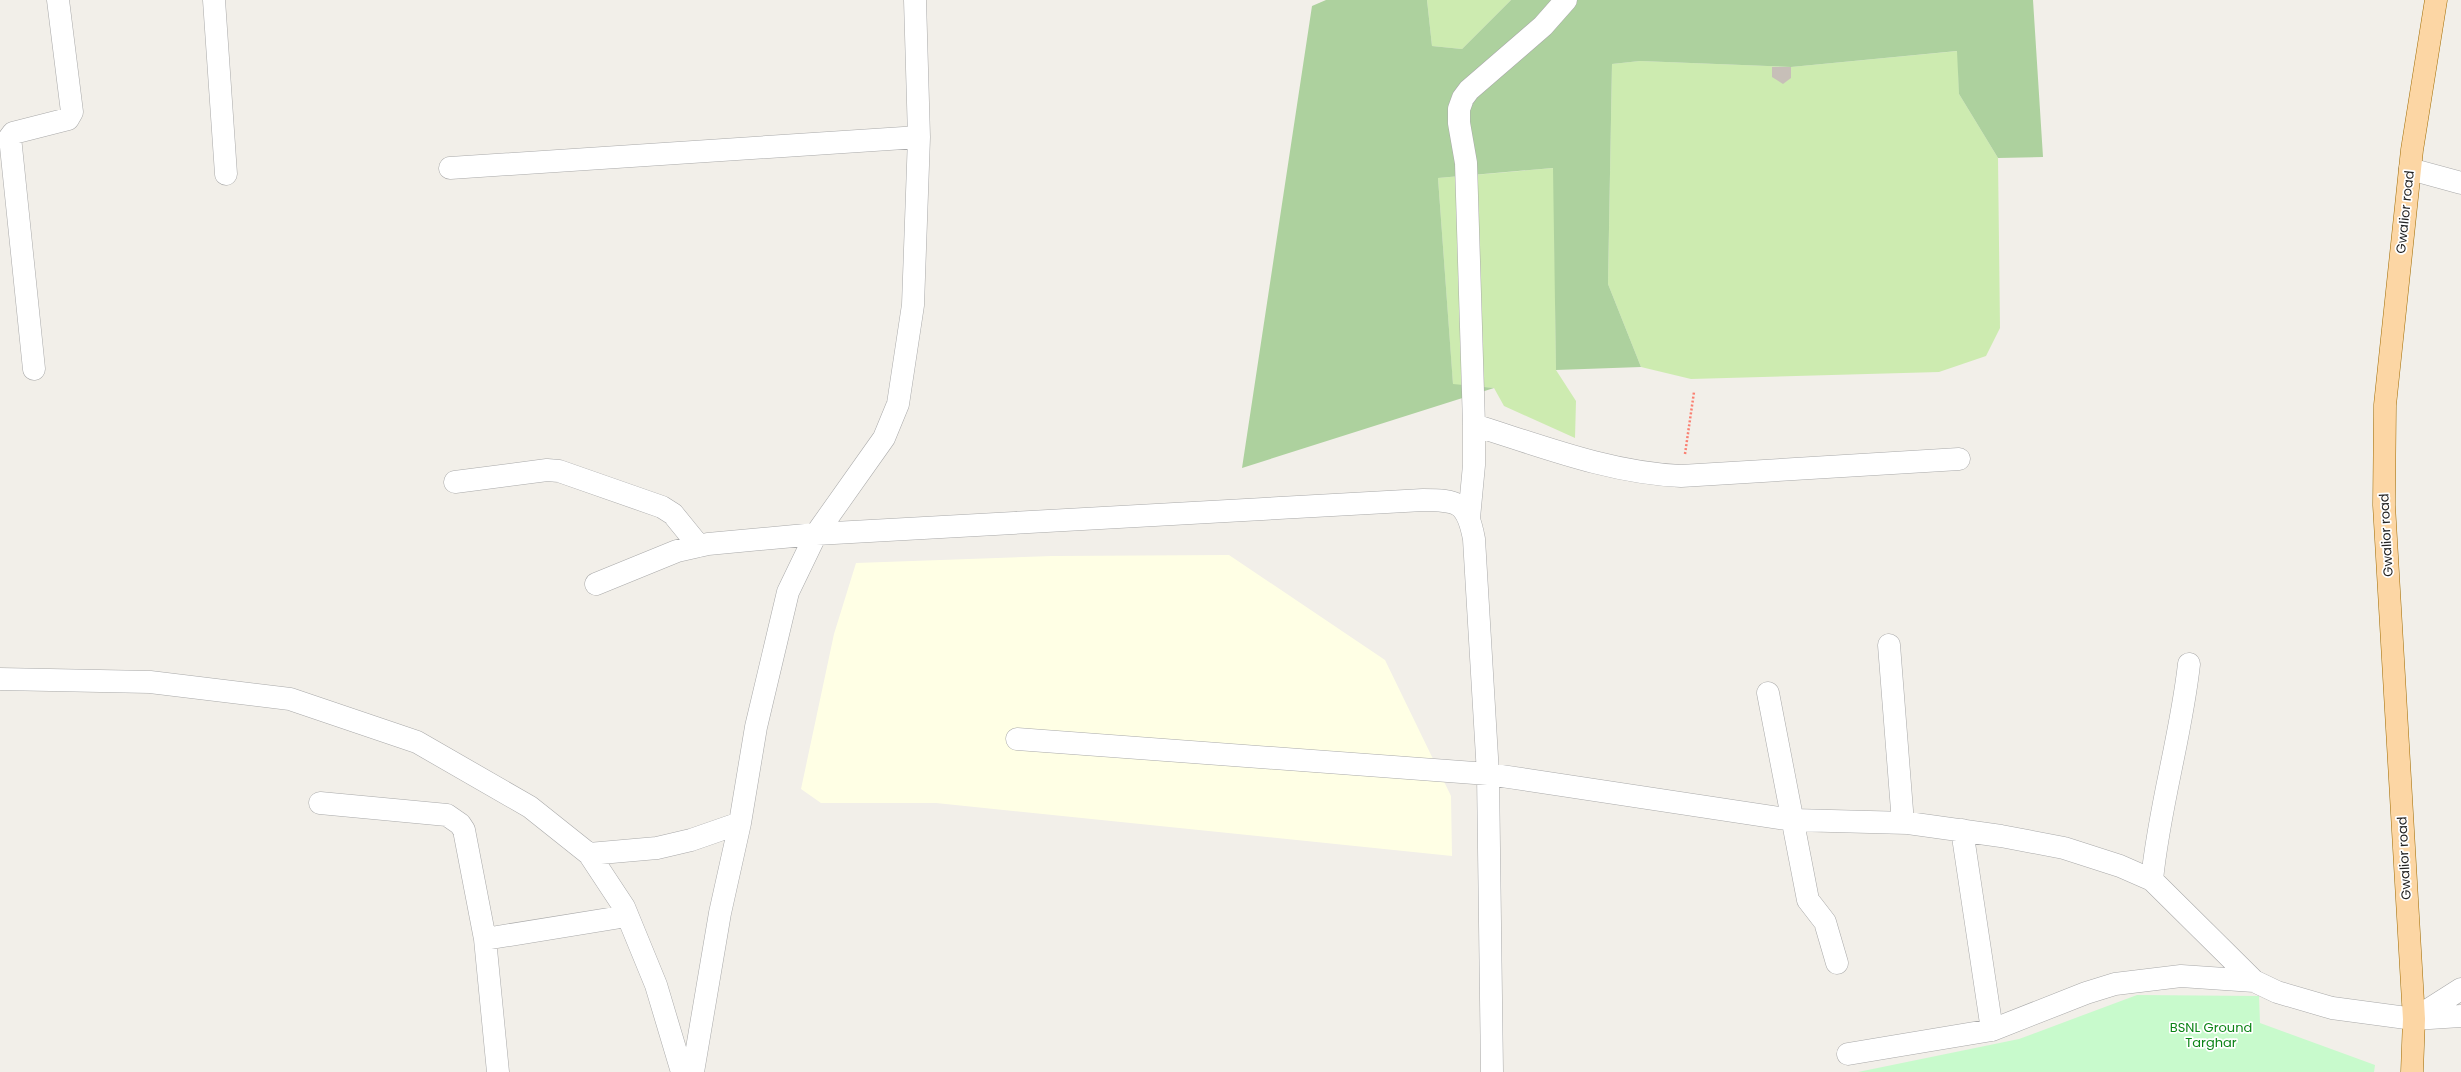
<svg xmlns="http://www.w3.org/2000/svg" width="2461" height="1072" font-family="Poppins,sans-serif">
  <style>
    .education { fill: #ffffe5 }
    .grass { fill: #cdebb0 }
    .forest { fill: #add19e }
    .park { fill: #c8facc }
    .building { fill: #c7bfb8 }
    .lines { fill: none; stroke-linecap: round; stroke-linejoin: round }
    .minor-casing { stroke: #a9a9a9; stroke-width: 23 }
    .major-casing { stroke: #a06b00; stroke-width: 23 }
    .path { stroke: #fa8072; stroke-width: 2.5; stroke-dasharray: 2 2; stroke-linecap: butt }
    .minor { stroke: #fff; stroke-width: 22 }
    .major { stroke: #fcd6a4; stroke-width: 22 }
    .labels { text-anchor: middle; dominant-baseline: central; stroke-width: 3.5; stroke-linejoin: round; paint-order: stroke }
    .street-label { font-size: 13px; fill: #222; stroke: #fff }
    .park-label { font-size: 13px; fill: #0c8416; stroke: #fff }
  </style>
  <rect width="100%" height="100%" fill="#f2efe9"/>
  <!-- education -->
  <path class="education" d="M1229 555 1385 660 1451 796 1452 856 936 803H821L801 789 834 634 856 563 1052 556Z"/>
  <!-- grass -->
  <path class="grass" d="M1427 0H1511L1462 49 1432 46Z
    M1958 51 1959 94 1998 158 2000 328 1986 356 1939 372 1691 379 1641 367 1608 284 1612 64 1640 61 1791 67Z
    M1554 168 1556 370 1576 401 1575 438 1504 406 1494 388 1453 385 1438 178Z"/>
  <!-- forest -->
  <path class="forest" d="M1326 0H1427L1432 46 1462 49 1511 0H2033L2043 157 1998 158 1959 94 1957 51 1791 67 1640 61 1612 64 1608 284 1641 367 1556 370 1553 168 1438 178 1453 384 1494 388 1242 468 1312 6Z"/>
  <!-- park -->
  <path class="park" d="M2137 995 2259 996 2260 1023 2375 1065 2374 1072H1858L2019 1039Z"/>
  <!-- building -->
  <path class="building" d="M1772 67H1791V78L1783 84 1772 77Z"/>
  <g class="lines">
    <defs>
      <path id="minor" d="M214 0 226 174
        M450 168 919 137
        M2410 169 2461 183
        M34 369 10 137 13 133 68 119 72 112 58 0
        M1474 425C1541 446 1610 473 1681 476L1959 459
        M455 482 547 470 559 471 662 507 673 514 699 546
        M1469 518 1474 465V425L1466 163 1459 123V109L1463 98 1469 90 1543 26 1566 0
        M596 584 677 551 708 544 816 534 1423 500C1458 500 1467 502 1474 539L1488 774 1492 1072
        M1889 645 1903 823
        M0 679 150 682 290 699 417 742 530 807 589 854 624 907 656 985 682 1072
        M1768 693 1808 900 1825 922 1837 963
        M1017 739 1488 774 1793 820 1908 823 2001 836 2064 848 2120 866 2152 880 2254 981 2277 992 2332 1008 2414 1019 2461 1016
        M320 803 447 815 460 824 464 830 485 939 498 1072
        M1962 830 1992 1030
        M589 854 657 848 691 840 740 823
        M2152 880C2159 807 2181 737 2189 664
        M485 939 627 916
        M2417 1017 2461 989
        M1848 1054 1992 1030 2086 993 2115 984 2181 976 2254 981
        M693 1072 720 913 740 823 756 727 788 592 816 534 884 438 898 404 913 305 919 137 915 0"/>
      <path id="major" d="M2412 1072 2414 1019 2384 505 2385 405 2412 150 2436 0"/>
    </defs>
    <!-- minor casing -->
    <use href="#minor" class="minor-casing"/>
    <!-- major casing -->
    <use href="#major" class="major-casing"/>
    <!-- path -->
    <path class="path" d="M1685 454 1694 392"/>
    <!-- minor -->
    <use href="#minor" class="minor"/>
    <!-- major -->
    <use href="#major" class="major"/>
  </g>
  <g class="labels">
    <!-- street labels -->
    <g class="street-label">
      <text transform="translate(2405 212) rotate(-84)">Gwalior road</text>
      <text transform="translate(2386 535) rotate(-93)">Gwalior road</text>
      <text transform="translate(2404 858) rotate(-93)">Gwalior road</text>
    </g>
    <!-- park labels -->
    <g class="park-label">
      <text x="2211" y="1027">BSNL Ground<tspan x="2211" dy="15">Targhar</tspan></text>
    </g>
  </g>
</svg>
